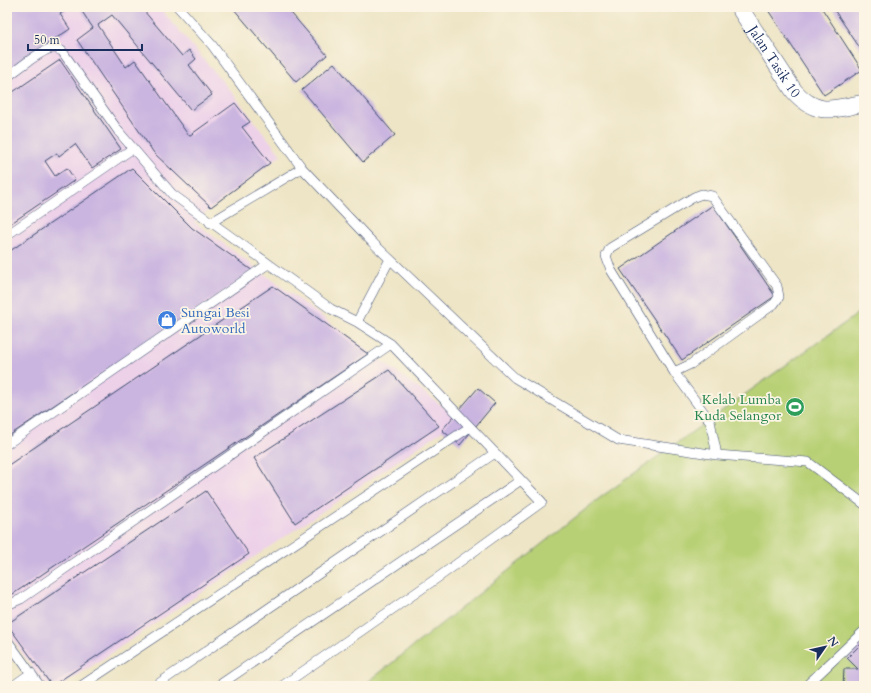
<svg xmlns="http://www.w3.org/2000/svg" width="871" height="693" font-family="Cardo,serif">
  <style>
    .built { fill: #edd1e9 }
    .green { fill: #b8d075; stroke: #6a806a }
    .building { fill: #cab5e0 }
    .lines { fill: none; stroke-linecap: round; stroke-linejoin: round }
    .lane-casing { stroke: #3b4a6e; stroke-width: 10 }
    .street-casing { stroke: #3b4a6e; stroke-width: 18 }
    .lane { stroke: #fff; stroke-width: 9 }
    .street { stroke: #fff; stroke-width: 17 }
    .labels { text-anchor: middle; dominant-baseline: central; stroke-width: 3.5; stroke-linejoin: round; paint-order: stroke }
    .street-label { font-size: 14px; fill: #1b2f5e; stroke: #fcf5e5 }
    .shop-label { font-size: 14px; fill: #366cbe; stroke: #fcf5e5; text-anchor: start }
    .leisure-label { font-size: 14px; fill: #27864d; stroke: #fcf5e5; text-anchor: end }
  </style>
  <rect width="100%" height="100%" fill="#fcf5e5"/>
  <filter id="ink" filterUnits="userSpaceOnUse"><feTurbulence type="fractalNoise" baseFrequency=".025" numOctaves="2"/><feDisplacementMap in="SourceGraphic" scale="8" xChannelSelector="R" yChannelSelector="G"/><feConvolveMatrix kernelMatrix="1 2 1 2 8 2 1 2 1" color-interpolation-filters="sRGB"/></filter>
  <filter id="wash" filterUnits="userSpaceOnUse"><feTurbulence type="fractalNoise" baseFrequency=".012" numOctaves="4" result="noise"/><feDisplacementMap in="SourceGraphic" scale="16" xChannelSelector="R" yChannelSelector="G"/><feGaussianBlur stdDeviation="0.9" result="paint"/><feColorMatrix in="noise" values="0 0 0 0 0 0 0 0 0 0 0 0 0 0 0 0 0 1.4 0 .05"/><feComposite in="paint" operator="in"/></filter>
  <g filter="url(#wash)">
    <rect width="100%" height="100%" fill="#eee5c6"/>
    <!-- built -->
    <path class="built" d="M7 7H159L234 95 281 155 194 222 460 419 62 686H45L7 631Z"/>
    <!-- green -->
    <path class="green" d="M864 307V686H363L601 497 852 318Z"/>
    <g id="blocks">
      <!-- building -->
      <path class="building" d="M7 7H71L60 14 70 29 7 71Z
        M79 7H148L144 11 182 56 189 50 196 59 189 65 212 95 191 110 112 15 98 25 126 67 135 60 189 136 235 103 250 122 242 127 270 163 211 207 154 153 77 40 93 28Z
        M234 7H286L327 55 296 82 233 8Z
        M766 7H821L862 70 824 95Z
        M832 7H864V54L839 17Z
        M60 60 121 149 92 168 75 144 59 156 57 153 45 161 55 176 67 168 75 180 7 226V96Z
        M334 63 395 135 363 162 302 90Z
        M132 168 192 228 253 271 7 437V253Z
        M713 205 775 296 682 360 620 269Z
        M273 286 368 354 10 596 7 592V466Z
        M389 370 439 426 295 523 254 458Z
        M478 388 495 403 460 445 442 430Z
        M206 491 249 554 52 686 7 624Z
        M864 641V667L861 670 862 686H843L844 669H858L847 658Z"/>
    </g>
  </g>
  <g filter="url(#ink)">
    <use href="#blocks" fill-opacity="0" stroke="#3b4a6e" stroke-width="1"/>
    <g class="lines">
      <defs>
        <path id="lane" d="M178 7 212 45 302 168 372 242 515 378 618 440 717 455 808 462 864 504
          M7 77C17 70 42 49 53 48 56 48 59 50 62 51L119 132 172 194 331 309 357 322 391 344 542 502 440 576 282 686
          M210 223 302 168
          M7 235 132 149
          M357 322 390 259
          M674 372 691 364 774 304 779 297 777 286 712 196 702 194 694 197 610 248 606 256 611 270 674 372 710 421 717 455
          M7 444 268 264
          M7 603H12L21 599 391 344
          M7 640 40 686
          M13 686 31 673
          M81 686 470 427
          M155 686 495 453
          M218 686 521 480
          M806 686 864 631"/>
        <g id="street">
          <path id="s1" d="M739 7 794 91C817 117 833 109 864 103"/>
        </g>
      </defs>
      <!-- lane casing -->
      <use href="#lane" class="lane-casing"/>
      <!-- street casing -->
      <use href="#street" class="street-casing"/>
      <!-- lane -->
      <use href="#lane" class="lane"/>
      <!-- street -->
      <use href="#street" class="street"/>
    </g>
  </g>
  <!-- icons -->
  <defs>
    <symbol id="shop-disc" viewBox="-11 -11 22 22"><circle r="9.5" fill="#3f7fe0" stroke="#fcf5e5"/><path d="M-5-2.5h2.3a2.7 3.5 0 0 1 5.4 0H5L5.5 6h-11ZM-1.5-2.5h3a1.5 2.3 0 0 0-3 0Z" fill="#fff"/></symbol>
    <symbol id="stadium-disc" viewBox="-11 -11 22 22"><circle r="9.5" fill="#2e9e5b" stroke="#fcf5e5"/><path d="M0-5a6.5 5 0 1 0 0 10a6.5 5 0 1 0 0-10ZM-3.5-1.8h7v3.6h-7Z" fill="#fff"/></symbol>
  </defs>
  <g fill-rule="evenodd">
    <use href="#shop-disc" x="156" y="309" width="22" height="22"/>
    <use href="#stadium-disc" x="784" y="396" width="22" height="22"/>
  </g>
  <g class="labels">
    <!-- street labels -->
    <g class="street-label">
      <text stroke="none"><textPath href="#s1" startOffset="65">Jalan Tasik 10</textPath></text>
    </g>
    <!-- shop labels -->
    <g class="shop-label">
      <text x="181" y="312">Sungai Besi<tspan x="181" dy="16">Autoworld</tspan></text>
    </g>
    <!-- leisure labels -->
    <g class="leisure-label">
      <text x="781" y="399">Kelab Lumba<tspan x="781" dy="16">Kuda Selangor</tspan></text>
    </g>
  </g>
  <!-- margin -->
  <rect width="871" height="693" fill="none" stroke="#fcf5e5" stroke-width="24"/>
  <!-- north arrow -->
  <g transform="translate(825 647) rotate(56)" stroke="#fcf5e5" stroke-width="3" paint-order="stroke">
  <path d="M0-3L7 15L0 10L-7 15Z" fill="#1b2f5e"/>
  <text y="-6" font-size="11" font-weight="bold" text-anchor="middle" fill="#1b2f5e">N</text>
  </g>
  <!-- scale -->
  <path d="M28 44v6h114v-6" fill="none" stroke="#1b2f5e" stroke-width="2"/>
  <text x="34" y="44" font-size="12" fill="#1b2f5e" stroke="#fcf5e5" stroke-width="3" paint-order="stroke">50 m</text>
</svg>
